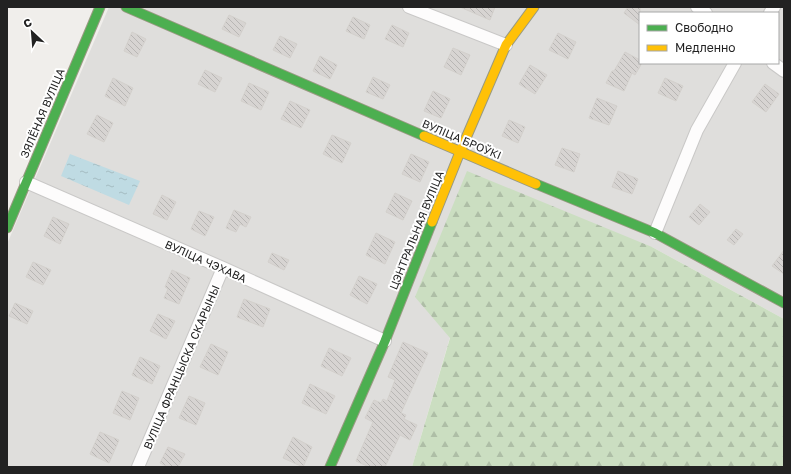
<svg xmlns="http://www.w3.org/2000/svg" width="791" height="474" font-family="'Golos Text',sans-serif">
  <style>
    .residential { fill: #dfdedc; fill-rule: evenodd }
    .forest { fill: url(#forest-firs) }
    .water { fill: url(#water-ripples) }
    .building { fill: url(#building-back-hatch); stroke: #d3d0cc }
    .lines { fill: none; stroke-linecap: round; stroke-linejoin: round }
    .street-casing { stroke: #c9c8c7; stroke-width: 14 }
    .fast-casing { stroke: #999a82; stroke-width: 11 }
    .slow-casing { stroke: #999a82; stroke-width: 11 }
    .street { stroke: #fdfcfc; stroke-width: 12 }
    .fast { stroke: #4caf50; stroke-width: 9 }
    .slow { stroke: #ffc107; stroke-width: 9 }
    .labels { text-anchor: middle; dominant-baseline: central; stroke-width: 4; stroke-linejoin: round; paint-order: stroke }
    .street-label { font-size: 11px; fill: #222; stroke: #fff }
  </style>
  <defs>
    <pattern id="forest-firs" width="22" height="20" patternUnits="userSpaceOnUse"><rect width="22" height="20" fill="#cbdec1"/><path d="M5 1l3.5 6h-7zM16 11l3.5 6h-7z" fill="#aebea6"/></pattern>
    <pattern id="water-ripples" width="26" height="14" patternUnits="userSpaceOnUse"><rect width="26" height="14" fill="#bfdbe3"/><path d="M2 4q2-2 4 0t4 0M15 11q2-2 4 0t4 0" fill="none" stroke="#a4bcc2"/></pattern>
    <pattern id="building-back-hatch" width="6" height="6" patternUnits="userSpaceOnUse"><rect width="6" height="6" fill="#d7d4d2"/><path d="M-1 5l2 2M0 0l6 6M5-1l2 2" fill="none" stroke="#b8b6b4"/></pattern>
  </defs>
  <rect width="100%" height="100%" fill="#f0eeeb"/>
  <!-- residential -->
  <path class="residential" d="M109 7H784V319L652 247 416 297 450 337 412 467H7V244ZM640 13H778V63H640Z"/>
  <!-- forest -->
  <path class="forest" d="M467 171 652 247 784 319V467H412L450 338 415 297Z"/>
  <!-- water -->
  <path class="water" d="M70 154 140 181 129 205 61 176Z"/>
  <!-- building -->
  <path class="building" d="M460 7H495L490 20Z
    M628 7H640V25L624 13Z
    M229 15 246 23 239 37 222 29Z
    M353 17 370 25 364 39 346 31Z
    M392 25 409 33 403 47 385 39Z
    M132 32 146 39 137 57 124 51Z
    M558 33 576 42 568 59 549 50Z
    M280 36 297 44 290 58 273 50Z
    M453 48 470 55 461 75 444 67Z
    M625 52 640 60V63H642L635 75 632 73 624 91 606 83 612 71H614Z
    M320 56 337 65 330 79 313 71Z
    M530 65 547 75 535 94 519 84Z
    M205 70 222 78 215 92 198 84Z
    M373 77 390 85 383 99 366 92Z
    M113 78 133 88 125 106 105 96Z
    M665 78 683 86 676 101 658 93Z
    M249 83 269 92 261 110 241 101Z
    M765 84 779 94 766 112 752 102Z
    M433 91 450 99 441 118 424 111Z
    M597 98 617 106 609 125 589 118Z
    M290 101 310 110 301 128 281 119Z
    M97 115 113 123 104 142 87 134Z
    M509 120 525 127 518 143 502 136Z
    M332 135 351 143 342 163 323 154Z
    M562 148 580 154 574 172 555 165Z
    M411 154 429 162 420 182 402 174Z
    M618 171 638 179 632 194 612 187Z
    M395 193 412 201 403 220 386 212Z
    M162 195 176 202 167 220 153 214Z
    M700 204 710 212 699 225 689 217Z
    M234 210 251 217 246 227 240 224 236 232 226 228Z
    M199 211 214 217 205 236 191 229Z
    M53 217 69 224 60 244 44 236Z
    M736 229 743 234 734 245 727 240Z
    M376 233 395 242 385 264 366 255Z
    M784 250V274L772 266Z
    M272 253 289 260 284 270 268 262Z
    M33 262 51 270 43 285 26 277Z
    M172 270 190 278 179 304 164 298 168 289 165 287Z
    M359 276 377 284 367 304 350 295Z
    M244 299 270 309 263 327 237 317Z
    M15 303 33 311 27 324 9 316Z
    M158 314 175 321 166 339 150 331Z
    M403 342 428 353 401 413 406 415 404 419 417 425 410 440 400 435 385 467H369L356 461 373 422 365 418 374 400 381 403 383 399 387 401 395 380 388 377Z
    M211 344 228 352 218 375 200 367Z
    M329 348 351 358 342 376 321 366Z
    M140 357 160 366 152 384 132 375Z
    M310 384 335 396 326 414 302 403Z
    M122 391 139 398 130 420 113 413Z
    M189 396 205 403 196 425 179 418Z
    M100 432 119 440 109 463 90 454Z
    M293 437 312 447 303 467 283 458Z
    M168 447 185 454 178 467H168L160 463Z"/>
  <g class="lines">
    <defs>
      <path id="street" d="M409 7 506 45
        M697 7 706 13
        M770 13 774 7
        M773 63 784 71
        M26 182 223 268 385 341
        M655 233 697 130 735 63
        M138 467 223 268"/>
      <path id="fast" d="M126 7 424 136
        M536 184 655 233 784 303
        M7 228 100 7
        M330 467 385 341 432 222"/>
      <path id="slow" d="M424 136 536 184
        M432 222 460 152 506 45 534 7"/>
    </defs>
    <!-- street casing -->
    <use href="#street" class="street-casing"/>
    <!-- fast casing -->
    <use href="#fast" class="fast-casing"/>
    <!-- slow casing -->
    <use href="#slow" class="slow-casing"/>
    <!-- street -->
    <use href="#street" class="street"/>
    <!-- fast -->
    <use href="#fast" class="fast"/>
    <!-- slow -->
    <use href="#slow" class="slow"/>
  </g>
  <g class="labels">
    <!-- street labels -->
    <g class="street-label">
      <text transform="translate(42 113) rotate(-67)">ЗЯЛЁНАЯ ВУЛІЦА</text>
      <text transform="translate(462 139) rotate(23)">ВУЛІЦА БРОЎКІ</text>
      <text transform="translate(416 230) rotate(-68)">ЦЭНТРАЛЬНАЯ ВУЛІЦА</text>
      <text transform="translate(206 261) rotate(24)">ВУЛІЦА ЧЭХАВА</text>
      <text transform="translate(181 367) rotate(-67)">ВУЛІЦА ФРАНЦЫСКА СКАРЫНЫ</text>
    </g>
  </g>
  <!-- border -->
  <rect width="791" height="474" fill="none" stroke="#222222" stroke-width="16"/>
  <!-- legend -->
  <rect x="639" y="12" width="140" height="52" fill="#ffffff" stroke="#a7a7a7"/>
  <rect x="647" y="25" width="20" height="6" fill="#4caf50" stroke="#a7a7a7"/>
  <text x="675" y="32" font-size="12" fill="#222222">Свободно</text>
  <rect x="647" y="45" width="20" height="6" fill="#ffc107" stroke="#a7a7a7"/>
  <text x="675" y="52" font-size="12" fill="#222222">Медленно</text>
  <!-- north arrow -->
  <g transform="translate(32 32) rotate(334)" stroke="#ffffff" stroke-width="3" paint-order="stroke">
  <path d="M0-3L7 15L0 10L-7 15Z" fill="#222222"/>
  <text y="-6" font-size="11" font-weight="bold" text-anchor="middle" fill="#222222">С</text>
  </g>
</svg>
